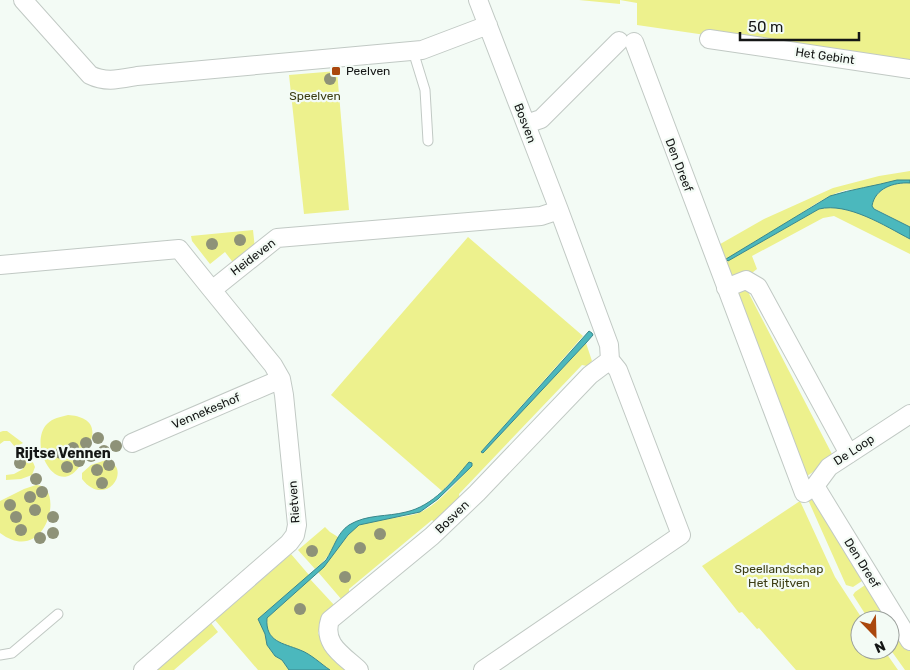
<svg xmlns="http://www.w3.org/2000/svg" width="910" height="670" font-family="Rubik,sans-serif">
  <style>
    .green { fill: #edf18d }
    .water { fill: #4bb8bd; stroke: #3a878b }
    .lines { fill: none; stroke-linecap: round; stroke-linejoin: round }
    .service-casing { stroke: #c1c9c4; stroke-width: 11 }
    .minor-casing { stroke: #c1c9c4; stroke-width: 20 }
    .service { stroke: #fff; stroke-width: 9 }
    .minor { stroke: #fff; stroke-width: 18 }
    .tree { fill: #8e9278 }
    .poi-dot { fill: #aa470d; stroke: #f3fbf5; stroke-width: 2 }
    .labels { text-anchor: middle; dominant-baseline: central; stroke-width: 4.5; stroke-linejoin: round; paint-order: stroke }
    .street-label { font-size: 12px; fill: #141615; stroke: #f3fbf5 }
    .poi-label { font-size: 12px; fill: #141615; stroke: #f3fbf5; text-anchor: start }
    .park-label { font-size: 12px; fill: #3b3c12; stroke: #f3fbf5 }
    .neighbourhood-label { font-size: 14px; font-weight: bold; fill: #141615; stroke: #f3fbf5 }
  </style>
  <rect width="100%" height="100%" fill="#f3fbf5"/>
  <!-- green -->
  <path class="green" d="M579 0H910V65L637 25V3L620 0V4Z
    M337 71 349 210 304 214 289 75Z
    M910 171V180C896 180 882 184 869 187 861 189 853 189 846 190 821 197 801 214 779 228 760 239 745 245 728 261L819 209C848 202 885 226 910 239V254L834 216 823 218 752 256 757 269 748 276 731 280 715 247 764 219 833 188 879 176Z
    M910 183V227L873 208 871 204C878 188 893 182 910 183Z
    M253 230 255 249 235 265 225 252 210 264 192 241 191 236Z
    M468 237 583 336 481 452 483 453 586 343 592 361 587 366 582 365 459 494 460 501 437 524 432 520 349 589V595L342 600 318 572C331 561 349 529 361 524 378 517 406 519 421 512 441 502 457 481 472 466L469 463 442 491 331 395Z
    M744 284 834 458 807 476 803 480 732 290Z
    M68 415C83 416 97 422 91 440 68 520 24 448 47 424 53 418 60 417 68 415Z
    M3 431H7L23 443 15 447 10 441H4L0 444V432Z
    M27 448 35 467 32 475 21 479 6 480V475L14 474 23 469V459L19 452Z
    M106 460C134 467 106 510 82 479V473L91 465Z
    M36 485C66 484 47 568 0 533V501L24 489Z
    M815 498 865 579 853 587 846 585 809 502 810 500Z
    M800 501 835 577 863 620H860V650H884L898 670H796L759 628 757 629 742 612 739 613 702 566Z
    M325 527 330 532 338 537C333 551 326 560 315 569L298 550Z
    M291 554 309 575 258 619 265 633 267 645 275 656 282 660 289 670H258L215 620Z
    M310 579 335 606 322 620 318 633 325 647 350 670H330L301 650 289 647 277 641 271 636 266 627 267 618Z
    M868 583 910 651V670H905L890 649V620H869L853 595 855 592Z
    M211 623 218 632 174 670H157Z"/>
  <!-- water -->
  <path class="water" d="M897 180H910V183C894 182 875 188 872 206L874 209 910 227V239C885 226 848 202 819 209L728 261 726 259 830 196C852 189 875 186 897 180Z
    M589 331 592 333 593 335 586 343 483 453 481 452Z
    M469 462 472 463V466L438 499 420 512 359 525 348 535 324 567 267 618C265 642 283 643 300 650 311 654 321 664 330 670H289L282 660 275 656 267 645 265 634 258 619 326 560C334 548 337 533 349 525 367 514 387 517 406 512 433 506 452 482 469 462Z"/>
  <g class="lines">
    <defs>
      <path id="service" d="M413 51 425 90 428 141
        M0 655 12 653 58 614"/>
      <path id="minor" d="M23 0 90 75C106 83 120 79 137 76L422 50 488 25
        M478 0 559 210 609 345 610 360 618 370 681 535 483 670
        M709 39 910 69
        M634 42 804 493 815 486 829 467 910 414
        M526 124 541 119 619 41
        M0 265 179 249 212 290 277 238 541 216 559 210
        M726 288 746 280 758 287 849 454
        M132 443 281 379
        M815 486 910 641
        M143 670 289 543 295 535 297 525 284 395 281 379 273 365 212 290
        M359 670C343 655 322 644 330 620L432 536 477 493 590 375 610 360"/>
    </defs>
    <!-- service casing -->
    <use href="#service" class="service-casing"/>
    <!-- minor casing -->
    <use href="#minor" class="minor-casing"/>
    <!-- service -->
    <use href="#service" class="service"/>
    <!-- minor -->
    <use href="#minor" class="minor"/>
  </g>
  <!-- trees -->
  <g class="tree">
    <circle cx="330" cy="79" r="6"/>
    <circle cx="240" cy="240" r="6"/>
    <circle cx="212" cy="244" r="6"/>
    <circle cx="98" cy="438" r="6"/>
    <circle cx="86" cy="443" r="6"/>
    <circle cx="116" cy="446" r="6"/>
    <circle cx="73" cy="448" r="6"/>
    <circle cx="104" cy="451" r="6"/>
    <circle cx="61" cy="453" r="6"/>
    <circle cx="91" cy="456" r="6"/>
    <circle cx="79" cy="461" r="6"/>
    <circle cx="20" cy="463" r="6"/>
    <circle cx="109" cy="465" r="6"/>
    <circle cx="67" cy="467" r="6"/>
    <circle cx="97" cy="470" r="6"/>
    <circle cx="36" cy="479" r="6"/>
    <circle cx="102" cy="483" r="6"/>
    <circle cx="42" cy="492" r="6"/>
    <circle cx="30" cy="497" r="6"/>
    <circle cx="10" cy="505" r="6"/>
    <circle cx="35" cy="510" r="6"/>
    <circle cx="16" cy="517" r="6"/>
    <circle cx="53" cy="517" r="6"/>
    <circle cx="21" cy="530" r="6"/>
    <circle cx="53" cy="533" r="6"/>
    <circle cx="380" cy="534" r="6"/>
    <circle cx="40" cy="538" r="6"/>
    <circle cx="360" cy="548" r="6"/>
    <circle cx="312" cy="551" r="6"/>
    <circle cx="345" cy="577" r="6"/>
    <circle cx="300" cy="609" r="6"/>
  </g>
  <!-- markers -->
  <rect class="poi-dot" x="331" y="66" width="10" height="10" rx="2.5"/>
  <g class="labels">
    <!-- street labels -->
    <g class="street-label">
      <text transform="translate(825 56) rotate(8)">Het Gebint</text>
      <text transform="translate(525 123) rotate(69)">Bosven</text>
      <text transform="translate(679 165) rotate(69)">Den Dreef</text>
      <text transform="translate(253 257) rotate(-37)">Heideven</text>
      <text transform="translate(206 411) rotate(-23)">Vennekeshof</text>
      <text transform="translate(854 450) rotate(-33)">De Loop</text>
      <text transform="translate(294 502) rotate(-94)">Rietven</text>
      <text transform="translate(452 517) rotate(-44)">Bosven</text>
      <text transform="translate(862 563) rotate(58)">Den Dreef</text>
    </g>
    <!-- poi labels -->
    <g class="poi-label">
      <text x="346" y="71">Peelven</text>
    </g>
    <!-- park labels -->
    <g class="park-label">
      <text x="315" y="96">Speelven</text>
      <text x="779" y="569">Speellandschap<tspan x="779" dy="14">Het Rijtven</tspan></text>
    </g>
    <!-- neighbourhood labels -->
    <g class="neighbourhood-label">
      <text x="63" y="453">Rijtse Vennen</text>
    </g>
  </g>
  <!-- north arrow -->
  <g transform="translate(875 635) rotate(157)"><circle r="24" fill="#f3fbf5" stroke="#9a9f9b"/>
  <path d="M0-4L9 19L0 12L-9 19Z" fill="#aa470d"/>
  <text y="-8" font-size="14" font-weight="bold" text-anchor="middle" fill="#141615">N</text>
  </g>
  <!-- scale -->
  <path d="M740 32v8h119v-8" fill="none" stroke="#141615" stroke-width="2.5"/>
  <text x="748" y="32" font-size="15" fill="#141615" stroke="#f3fbf5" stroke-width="4" paint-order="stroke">50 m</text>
</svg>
